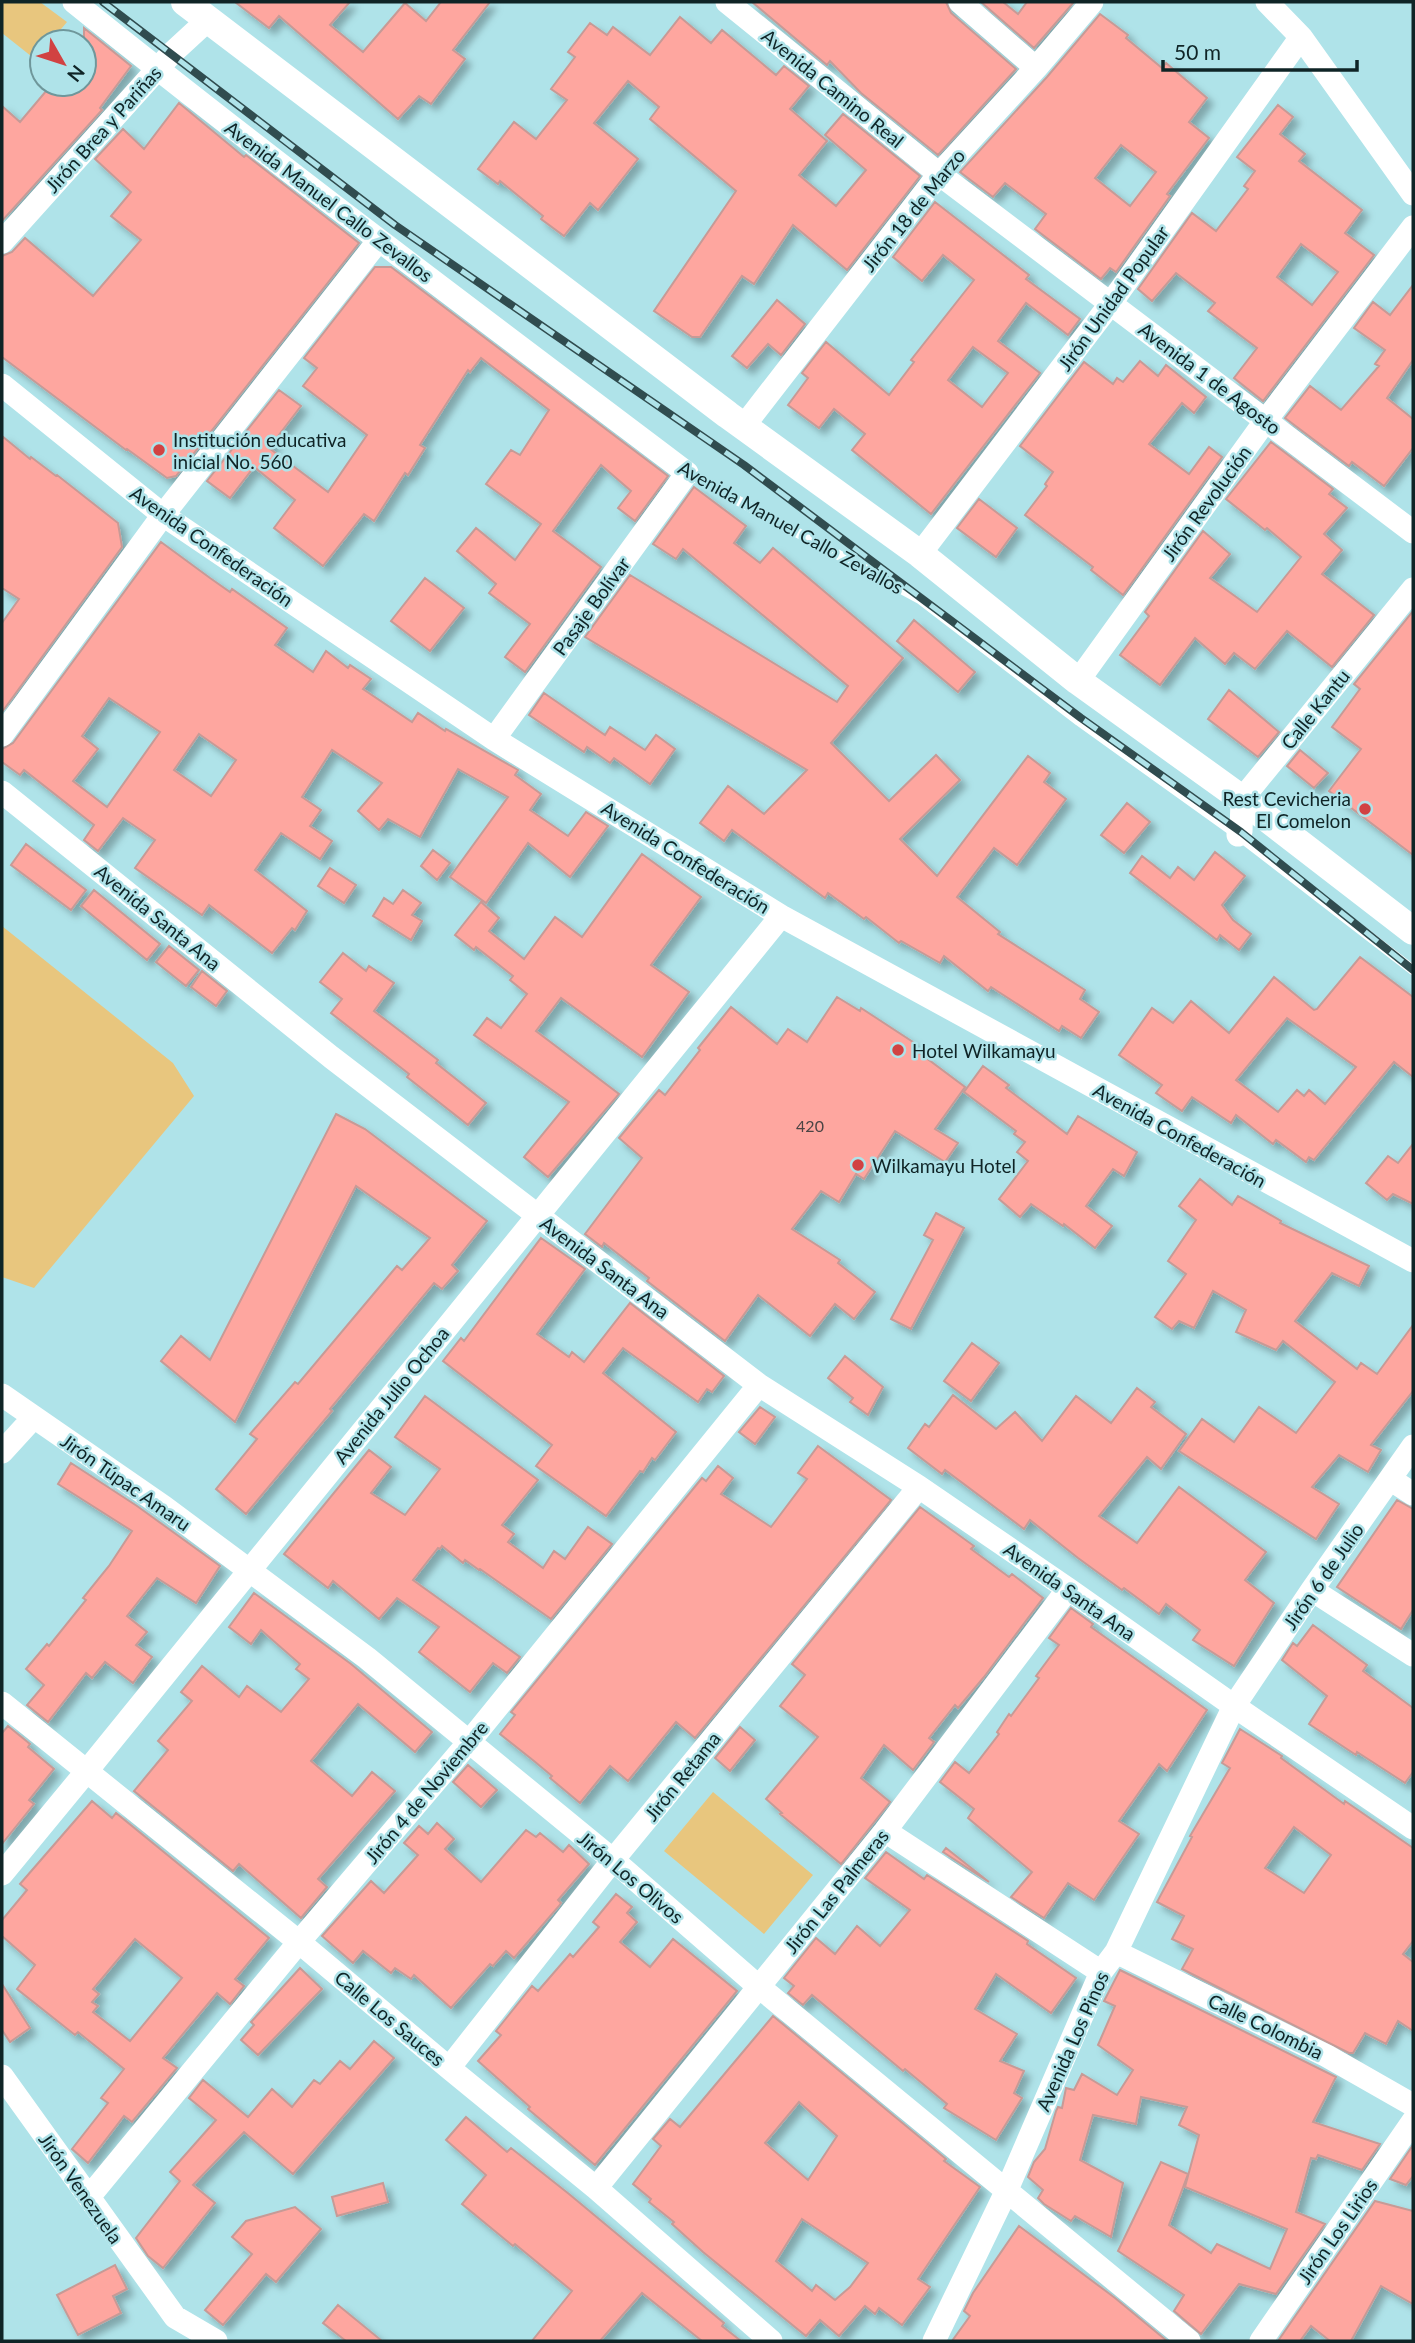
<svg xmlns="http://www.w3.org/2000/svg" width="1415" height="2343" font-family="Lato,sans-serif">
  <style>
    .green { fill: #e8c67e }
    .building { fill: #fea69f; stroke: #c79a96; stroke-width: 2; fill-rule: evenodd; filter: url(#shadow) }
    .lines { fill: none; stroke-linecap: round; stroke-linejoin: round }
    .service { stroke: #fff; stroke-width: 10 }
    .minor { stroke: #fff; stroke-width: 23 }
    .tertiary { stroke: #fff; stroke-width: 28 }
    .rail-casing { stroke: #304c4f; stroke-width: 8 }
    .rail { stroke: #afe3e9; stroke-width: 5; stroke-dasharray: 16; stroke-linecap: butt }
    .poi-dot { fill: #d14242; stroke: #afe3e9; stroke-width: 2.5 }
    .labels { text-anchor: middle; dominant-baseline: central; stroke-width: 5; stroke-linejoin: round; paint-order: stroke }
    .number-label { font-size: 16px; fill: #4b4444 }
    .street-label { font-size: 19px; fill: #0f2426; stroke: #afe3e9 }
    .poi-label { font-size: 19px; fill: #0f2426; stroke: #afe3e9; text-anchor: start }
  </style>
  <defs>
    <filter id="shadow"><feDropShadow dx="6" dy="6" stdDeviation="3.5" flood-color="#0004"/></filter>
  </defs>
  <rect width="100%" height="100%" fill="#afe3e9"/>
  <!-- green -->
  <path class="green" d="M2 2H40L67 22 50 42H42V52L36 60 2 33Z
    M2 926 173 1063 194 1096 34 1288 2 1277Z
    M713 1792 813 1875 764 1934 664 1851Z"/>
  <!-- building -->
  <path class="building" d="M235 2H350L330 25 363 52 405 3 426 21 441 2H490L453 50 465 59 431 104 419 96 398 119 279 16 269 28Z
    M752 2H946L951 13 1016 69 938 155 861 93 830 61 827 65Z
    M981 2H1003L1018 14 1027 2H1074L1034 48Z
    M1100 14 1128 35 1126 38 1162 68 1166 63 1207 98 1189 122 1209 138 1167 194 1170 196 1116 272 1110 268 1101 279 1035 229 1046 214 1005 183 993 197 960 172 1047 77ZM1121 145 1156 172 1130 206 1095 178Z
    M680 17 711 43 722 30 776 75 784 66 809 86 790 109 827 141 799 175 836 206 866 170 825 135 843 114 920 176 847 270 793 225 754 284 742 276 700 337H692L654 311 736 191 650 119 659 107 628 81 594 123 638 159 598 210 590 203 564 236 541 219 543 216 500 181 498 184 478 169 514 122 536 139 567 100 551 89 575 57 568 52 590 23 607 35 613 27 650 55Z
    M84 28 131 66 100 108 102 110 2 221V106L20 122 52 84H84Z
    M179 103 244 157 246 155 359 243 176 476 167 478 127 449 126 450 2 357V256L12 252 25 238 93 296 141 240 111 216 131 192 95 159 123 129 144 149Z
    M1278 105 1293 117 1280 134 1305 154 1299 161 1362 210 1345 233 1374 255 1263 401 1234 378 1257 348 1208 311 1215 303 1176 273 1152 301 1138 289 1192 213 1216 231 1248 189 1244 186 1255 171 1237 157ZM1301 244 1338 272 1312 305 1277 277Z
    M935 202 1029 275 1026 279 1080 319 1068 335 1026 303 998 341 1040 373 931 514 852 450 865 434 834 409 819 428 788 405 808 378 802 373 826 342 889 395 914 362 911 360 974 280 943 255 922 281 893 257ZM973 347 1008 373 982 407 948 380Z
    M375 267H391L668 476 635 521 618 508 631 491 601 465 553 531 601 567 525 672 505 657 530 624 489 593 496 584 457 551 476 528 515 560 541 524 486 484 511 450 520 455 549 410 481 358 470 372 468 370 420 445 425 448 408 475 405 473 374 521 364 514 323 566 274 528 295 500 254 467 230 498 207 481 279 390 301 406 269 448 328 492 367 435 303 386 317 368 304 358Z
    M1413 285V360L1387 398 1413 419V448L1384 486 1352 462 1349 466 1285 418 1310 386 1341 410 1379 366 1375 364 1385 350 1354 328 1373 302 1390 315Z
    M777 300 805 324 781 355 768 344 747 368 732 356Z
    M1140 361 1158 376 1166 365 1206 397 1194 413 1182 403 1149 444 1189 474 1209 447 1222 457 1123 595 1091 570 1093 567 1025 515 1047 486 1045 484 1053 472 1020 446 1084 362 1113 384 1117 378 1123 382Z
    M2 436 30 459 31 457 56 476 57 475 118 523 122 547 2 712V623L19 599 2 588Z
    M1271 442 1333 489 1329 494 1347 508 1324 534 1342 550 1322 574 1374 615 1332 667 1287 631 1255 669 1234 653 1225 664 1195 638 1160 685 1120 655 1149 616 1145 612 1203 531 1230 554 1210 578 1257 612 1301 557 1267 528 1265 530 1226 499Z
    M694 487 746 526 734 543 760 563 773 548 903 658 831 743 889 801 936 755 960 780 900 839 937 876 1028 756 1050 773 1044 782 1066 799 1017 865 994 848 957 897 1000 932 998 934 1085 990 1080 999 1099 1012 1081 1038 1062 1026 1059 1031 991 987 988 991 944 956 940 963 901 941 899 943 866 917 864 919 828 893 825 898 732 830 724 841 700 823 728 786 764 814 807 770 585 637 630 575 837 702 848 686 683 549 676 559 653 544Z
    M979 499 1017 528 996 557 957 528Z
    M161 542 210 578 230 592 232 589 287 628 275 645 313 672 326 651 348 668 350 665 371 679 363 689 412 722 418 713 445 731 446 729 518 770 515 775 541 794 530 810 568 836 586 812 608 826 570 877 528 843 486 903 450 877 508 797 458 769 420 837 388 819 379 830 358 811 382 783 332 750 302 797 321 810 310 826 332 841 320 859 281 833 255 870 307 911 295 930 292 928 272 953 209 905 202 915 135 868 155 840 123 818 98 851 84 840 94 825 24 770 20 775 2 762V749L13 743ZM109 698 160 732 107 807 73 781 98 749 82 736ZM199 734 236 760 211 796 174 770Z
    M425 578 464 608 430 651 391 621Z
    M1413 611V855L1329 791 1361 749 1332 727 1360 689 1354 684Z
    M914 620 975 672 958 692 897 641Z
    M1229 690 1279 732 1258 757 1208 719Z
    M544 693 605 735 610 727 645 750 656 735 675 749 650 784 614 758 610 763 587 747 584 752 529 715Z
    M1300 750 1328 773 1314 788 1287 766Z
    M1127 803 1150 822 1124 853 1101 835Z
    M26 844 86 890 71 910 11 865Z
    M433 850 450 863 437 880 421 866Z
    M1215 852 1245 876 1222 905 1233 920 1251 934 1239 950 1220 935 1217 940 1130 873 1142 856 1170 878 1178 867 1194 880Z
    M642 854 701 897 651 965 689 992 642 1057 561 998 536 1031 619 1094 548 1177 524 1157 569 1102 474 1035 487 1018 501 1028 527 994 510 980 513 976 476 947 474 950 455 935 481 902 499 918 489 931 524 959 555 917 582 937Z
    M330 868 356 885 344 903 318 886Z
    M94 890 160 944 147 960 81 906Z
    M403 890 421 903 412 915 422 921 411 940 373 916 384 898 393 904Z
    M169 946 199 970 186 986 156 962Z
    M343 953 366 971 369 966 394 983 374 1011 438 1060 436 1063 486 1103 468 1125 407 1077 409 1074 331 1013 342 999 320 982Z
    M1360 957 1413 997V1077L1394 1062 1314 1160 1309 1157 1306 1162 1276 1140 1273 1144 1236 1115 1231 1123 1192 1097 1182 1111 1156 1093 1162 1085 1119 1055 1152 1008 1173 1023 1191 1001 1229 1033 1274 977 1314 1010 1317 1009ZM1287 1018 1356 1067 1325 1104 1309 1090 1304 1096 1297 1090 1278 1112 1236 1080Z
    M202 971 227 991 216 1006 191 987Z
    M837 997 860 1011 861 1008 916 1044 913 1048 965 1087 935 1129 958 1143 945 1162 895 1131 864 1179 856 1174 839 1202 821 1191 792 1229 840 1260 838 1263 875 1292 854 1319 835 1304 810 1336 758 1295 725 1341 647 1281 649 1278 604 1243 602 1247 585 1234 642 1158 619 1138 659 1090 665 1095 700 1050 698 1048 731 1007 777 1044 788 1029 807 1042Z
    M983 1066 1009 1085 1006 1088 1067 1134 1078 1116 1137 1152 1124 1176 1113 1169 1086 1206 1112 1226 1095 1248 1064 1224 1063 1226 1031 1204 1020 1217 999 1199 1028 1161 1017 1152 1025 1142 1014 1134 1016 1131 964 1092Z
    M336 1114 365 1129 487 1221 452 1265 458 1271 442 1289 434 1283 330 1409 332 1411 246 1514 216 1489 257 1439 250 1434 295 1382 298 1384 397 1266 402 1270 430 1238 356 1186 235 1422 161 1361 181 1336 210 1360Z
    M1413 1144V1204L1393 1194 1387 1200 1366 1183 1388 1156 1398 1163Z
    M1200 1179 1232 1205 1238 1196 1281 1221 1280 1223 1369 1266 1359 1286 1332 1273 1295 1321 1357 1369 1361 1363 1377 1374 1413 1325V1391L1371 1445 1381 1450 1368 1472 1339 1455 1312 1487 1339 1504 1316 1539 1179 1451 1202 1419 1234 1442 1259 1407 1296 1433 1335 1382 1283 1341 1276 1350 1236 1332 1246 1310 1213 1291 1194 1328 1179 1321 1172 1329 1155 1317 1186 1274 1168 1261 1196 1220 1179 1206Z
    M936 1213 964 1228 911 1329 891 1319 933 1240 924 1235Z
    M541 1238 585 1269 537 1334 569 1357 572 1352 584 1362 630 1303 724 1376 712 1392 707 1389 698 1402 623 1348 603 1373 676 1432 655 1460 652 1458 643 1472 640 1471 606 1516 536 1466 552 1445 443 1361 461 1338 464 1341Z
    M972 1343 999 1363 971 1401 944 1381Z
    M845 1356 883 1387 868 1415 850 1402 853 1398 828 1378Z
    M1137 1388 1155 1402 1151 1407 1186 1434 1161 1469 1147 1457 1099 1516 1137 1543 1179 1487 1266 1552 1245 1580 1274 1603 1234 1666 1193 1640 1200 1630 1166 1604 1159 1614 1124 1588 1122 1590 1078 1558 1030 1520 1024 1529 945 1470 942 1474 908 1448 925 1424 929 1427 953 1395 996 1429 1015 1412 1042 1441 1076 1396 1111 1423Z
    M425 1396 538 1480 502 1525 514 1534 508 1542 543 1568 554 1551 565 1559 588 1527 612 1544 551 1619 480 1569 479 1570 465 1560 463 1563 442 1546 440 1549 438 1548 413 1580 520 1657 507 1673 493 1663 470 1692 419 1652 439 1627 397 1598 379 1619 333 1581 328 1588 284 1554 369 1450 391 1467 371 1493 405 1515 440 1469 395 1437Z
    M760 1407 775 1417 755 1444 739 1432Z
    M818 1446 891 1500 695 1738 676 1722 628 1781 610 1766 580 1803 550 1778 552 1776 534 1761 500 1734 515 1715 511 1712 702 1478 706 1481 718 1466 733 1478 721 1494 771 1527 807 1479 798 1473Z
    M71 1463 137 1506 220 1566 196 1603 157 1578 127 1616 147 1632 136 1645 152 1657 133 1683 105 1662 92 1678 86 1673 48 1722 27 1705 44 1685 26 1669 47 1644 49 1646 86 1600 83 1598 109 1566 132 1531 58 1484Z
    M1397 1500 1413 1509V1610L1401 1629 1337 1587Z
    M920 1507 974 1546 971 1549 1009 1577 1012 1574 1043 1598 984 1677 958 1708 955 1705 929 1738 934 1742 913 1770 884 1745 861 1778 890 1802 841 1864 780 1814 782 1813 766 1799 818 1737 780 1706 805 1675 792 1664Z
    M254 1593 351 1664 432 1732 415 1752 358 1704 311 1761 352 1796 372 1772 395 1791 318 1879 327 1887 301 1918 239 1864 233 1871 134 1791 168 1750 158 1741 192 1701 181 1692 202 1666 239 1697 247 1686 281 1712 309 1679 296 1669 300 1664 261 1630 251 1644 229 1627Z
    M1071 1608 1093 1624 1091 1627 1207 1710 1167 1771 1159 1764 1119 1821 1139 1834 1094 1900 1068 1883 1044 1918 1011 1897 1032 1872 968 1818 974 1809 940 1782 955 1762 969 1773 999 1734 997 1732 1009 1714 1011 1716 1039 1678 1036 1676 1059 1645 1049 1638Z
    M1313 1625 1367 1665 1363 1671 1413 1708V1772L1405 1783 1357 1752 1356 1755 1309 1724 1327 1696 1282 1660 1293 1643 1297 1646Z
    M8 1726 30 1744 28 1747 54 1769 29 1800 34 1804 2 1844V1733Z
    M740 1727 755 1740 730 1771 715 1758Z
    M1240 1729 1282 1756 1281 1758 1344 1804 1345 1801 1413 1848V1941L1403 1954 1413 1962V2031L1398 2021 1386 2044 1365 2033 1353 2053H1349L1182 1969 1193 1949 1172 1939 1184 1916 1157 1902 1192 1837 1190 1836 1230 1768 1222 1763ZM1294 1827 1331 1855 1304 1893 1265 1868Z
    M468 1765 497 1790 481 1807 453 1782Z
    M92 1801 112 1818 116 1813 269 1938 235 1979 244 1986 230 2004 217 1993 163 2058 177 2068 132 2122 124 2116 88 2163 72 2149 108 2103 101 2098 124 2069 78 2032 75 2035 17 1989 35 1965 2 1936V1920L27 1890 20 1884ZM135 1939 182 1978 130 2041 93 2012 98 2006 92 2002 99 1994 93 1989Z
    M437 1823 454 1839 445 1849 481 1882 526 1830 536 1837 540 1833 563 1852 569 1845 589 1864 558 1900 561 1903 559 1906 514 1958 506 1951 493 1966 490 1964 451 2008 414 1975 411 1979 395 1968 391 1973 363 1951 353 1963 322 1936 371 1881 384 1893 418 1855 404 1843 419 1826 428 1834Z
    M946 1848 989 1882 943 1852Z
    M886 1852 924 1879 927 1875 1028 1941 1027 1944 1076 1978 1051 2013 996 1974 975 2009 1017 2034 1000 2061 1024 2071 1014 2093 1022 2098 996 2140 944 2108 947 2104 905 2069 903 2071 812 1995 803 2005 788 1993 794 1986 784 1978 816 1938 835 1954 857 1926 880 1946 910 1910 865 1878Z
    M616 1894 632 1907 627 1913 637 1922 620 1942 650 1967 673 1939 737 1991 595 2165 528 2109 530 2107 478 2061 501 2035 496 2031 532 1986 538 1991 570 1954 573 1957 599 1927 593 1922Z
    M300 1968 322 1989 258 2055 241 2040 254 2025 251 2022Z
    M1120 1970 1336 2077 1313 2122 1380 2144 1362 2170 1318 2155 1316 2159 1311 2158 1296 2212 1325 2224 1276 2294 1239 2284 1201 2334 1174 2311 1184 2295 1118 2251 1161 2162 1188 2174 1169 2225 1211 2253 1217 2244 1270 2269 1287 2229 1185 2187 1199 2135 1179 2125 1187 2107 1141 2097 1136 2124 1093 2115 1080 2160 1123 2183 1111 2237 1075 2216 1071 2221 1044 2204 1038 2198 1043 2190 1028 2177 1034 2162 1045 2149 1056 2111 1058 2107 1062 2108 1066 2088 1074 2090 1082 2074 1117 2095 1133 2070 1098 2045 1115 2006 1104 2001Z
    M2 1984 30 2028 10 2042 2 2030Z
    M773 2016 946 2159 944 2161 980 2187 918 2279 930 2287 902 2325 879 2308 875 2314 865 2306 839 2336 820 2320 806 2336 703 2252 672 2224 674 2222 649 2202 651 2199 633 2184 661 2146 653 2139 670 2119 680 2127ZM799 2102 837 2136 808 2180 765 2143ZM802 2219 868 2263 850 2287 835 2300 816 2285 812 2291 776 2261Z
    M374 2041 394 2058 293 2174 244 2132 193 2185 215 2203 163 2268 148 2256 136 2238 180 2181 170 2172 216 2120 189 2098 203 2080 248 2117 272 2089 292 2107 314 2080 320 2084 340 2061 350 2069Z
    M466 2117 507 2152 511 2148 569 2194 724 2323 722 2326 741 2341H702L642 2293 600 2341H532L572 2291 515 2244 513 2246 462 2204 486 2175 446 2140Z
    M1413 2145V2176L1406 2185 1390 2179Z
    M383 2183 388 2202 337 2216 332 2197Z
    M1375 2201 1413 2211V2304L1381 2286 1351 2341H1330L1311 2326 1300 2341H1278Z
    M295 2207 321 2229 276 2282 266 2274 223 2325 205 2310 252 2254 232 2237 246 2221Z
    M1019 2226 1115 2298 1167 2341H952L970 2316 964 2311 973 2293Z
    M115 2265 127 2289 113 2296 121 2313 78 2335 57 2295Z
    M338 2305 382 2341H346L323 2323Z"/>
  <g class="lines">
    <!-- service -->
    <path class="service" d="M687 473 920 599 1079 721 1238 835 1413 970"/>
    <!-- minor -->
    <path class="minor" d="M74 2C275 164 482 318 687 473L494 739
      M727 2 939 174 1413 532
      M960 2 1036 68
      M1267 2 1301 37 1413 194
      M2 242 171 54 209 19
      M2 385 163 515 494 739 781 916 1413 1261
      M743 427 939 174 1036 68 1092 2
      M920 554 1111 303 1301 37
      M1078 681 1266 420 1413 227
      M2 735 163 515 379 240
      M2 792 331 1057 759 1385 919 1487 1068 1589 1234 1706 1413 1828
      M1238 835 1241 832 1242 799 1413 589
      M2 1395 164 1507 367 1658 613 1860 758 1986 1189 2341
      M2 1452 34 1417
      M1390 1479 1413 1494
      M1312 1590 1413 1655
      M2 1703 299 1942 449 2068 596 2188 771 2341
      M885 1831 1101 1972
      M2 1874 86 1772 781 916
      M1116 1952 1327 2056 1413 2105
      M449 2068 613 1860 919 1487
      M2 2076 175 2317 216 2341
      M596 2188 885 1831 1068 1589
      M89 2197 299 1942 469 1742 759 1385
      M934 2341 1006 2192 1101 1972 1116 1952 1234 1706 1312 1590 1413 1446
      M1261 2341 1413 2121"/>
    <!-- tertiary -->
    <path class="tertiary" d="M185 2 728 415 920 554 1078 681 1242 799 1413 931"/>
    <defs>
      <path id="rail" d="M103 2 395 225 744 465 1081 718 1241 832 1413 970"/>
    </defs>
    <!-- rail casing -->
    <use href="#rail" class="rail-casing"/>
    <!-- rail -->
    <use href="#rail" class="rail"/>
  </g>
  <!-- markers -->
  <g class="poi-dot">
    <circle cx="159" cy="450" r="7"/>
    <circle cx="1365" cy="809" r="7"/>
    <circle cx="898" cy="1050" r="7"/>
    <circle cx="858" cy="1165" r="7"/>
  </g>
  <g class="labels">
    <!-- number labels -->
    <g class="number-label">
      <text x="810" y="1125">420</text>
    </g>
    <!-- street labels -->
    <g class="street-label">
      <text transform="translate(833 88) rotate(39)">Avenida Camino Real</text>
      <text transform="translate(103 129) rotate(-48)">Jirón Brea y Pariñas</text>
      <text transform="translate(329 201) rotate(37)">Avenida Manuel Callo Zevallos</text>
      <text transform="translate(913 210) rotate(-51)">Jirón 18 de Marzo</text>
      <text transform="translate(1113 298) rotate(-54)">Jirón Unidad Popular</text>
      <text transform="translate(1210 378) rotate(37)">Avenida 1 de Agosto</text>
      <text transform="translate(1206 503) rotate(-54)">Jirón Revolución</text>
      <text transform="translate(791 527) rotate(29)">Avenida Manuel Callo Zevallos</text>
      <text transform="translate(212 546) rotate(35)">Avenida Confederación</text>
      <text transform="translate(591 606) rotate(-54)">Pasaje Bolívar</text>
      <text transform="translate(1315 709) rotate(-51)">Calle Kantu</text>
      <text transform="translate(686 857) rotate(32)">Avenida Confederación</text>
      <text transform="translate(158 917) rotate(39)">Avenida Santa Ana</text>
      <text transform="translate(1180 1135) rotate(29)">Avenida Confederación</text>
      <text transform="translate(605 1267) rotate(37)">Avenida Santa Ana</text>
      <text transform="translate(391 1395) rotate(-51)">Avenida Julio Ochoa</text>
      <text transform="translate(126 1482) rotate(35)">Jirón Túpac Amaru</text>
      <text transform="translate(1323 1576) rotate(-55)">Jirón 6 de Julio</text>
      <text transform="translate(1070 1591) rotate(35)">Avenida Santa Ana</text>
      <text transform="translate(682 1776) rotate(-51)">Jirón Retama</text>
      <text transform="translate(426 1792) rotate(-50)">Jirón 4 de Noviembre</text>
      <text transform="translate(631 1877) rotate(40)">Jirón Los Olivos</text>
      <text transform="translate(836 1891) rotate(-51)">Jirón Las Palmeras</text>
      <text transform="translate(390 2018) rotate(40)">Calle Los Sauces</text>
      <text transform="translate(1266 2026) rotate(26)">Calle Colombia</text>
      <text transform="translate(1072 2041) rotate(-66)">Avenida Los Pinos</text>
      <text transform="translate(81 2188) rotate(55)">Jirón Venezuela</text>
      <text transform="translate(1337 2231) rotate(-55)">Jirón Los Lirios</text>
    </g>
    <!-- poi labels -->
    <g class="poi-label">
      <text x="173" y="439">Institución educativa<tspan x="173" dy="22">inicial No. 560</tspan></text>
      <text x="1351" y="798" text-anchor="end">Rest Cevicheria<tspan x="1351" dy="22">El Comelon</tspan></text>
      <text x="912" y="1050">Hotel Wilkamayu</text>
      <text x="872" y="1165">Wilkamayu Hotel</text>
    </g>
  </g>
  <!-- border -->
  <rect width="1415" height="2343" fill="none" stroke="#0f2426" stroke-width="7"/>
  <!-- north arrow -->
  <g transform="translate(63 63) rotate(129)"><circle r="33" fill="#afe3e9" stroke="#6f979b" stroke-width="2"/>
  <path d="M0-5L12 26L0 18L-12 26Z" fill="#d14242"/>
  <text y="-10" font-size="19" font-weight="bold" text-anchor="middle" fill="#0f2426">N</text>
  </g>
  <!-- scale -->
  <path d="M1163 60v10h194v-10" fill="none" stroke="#0f2426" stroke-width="3.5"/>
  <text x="1174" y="60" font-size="21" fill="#0f2426" stroke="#afe3e9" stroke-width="5" paint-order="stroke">50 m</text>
</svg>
